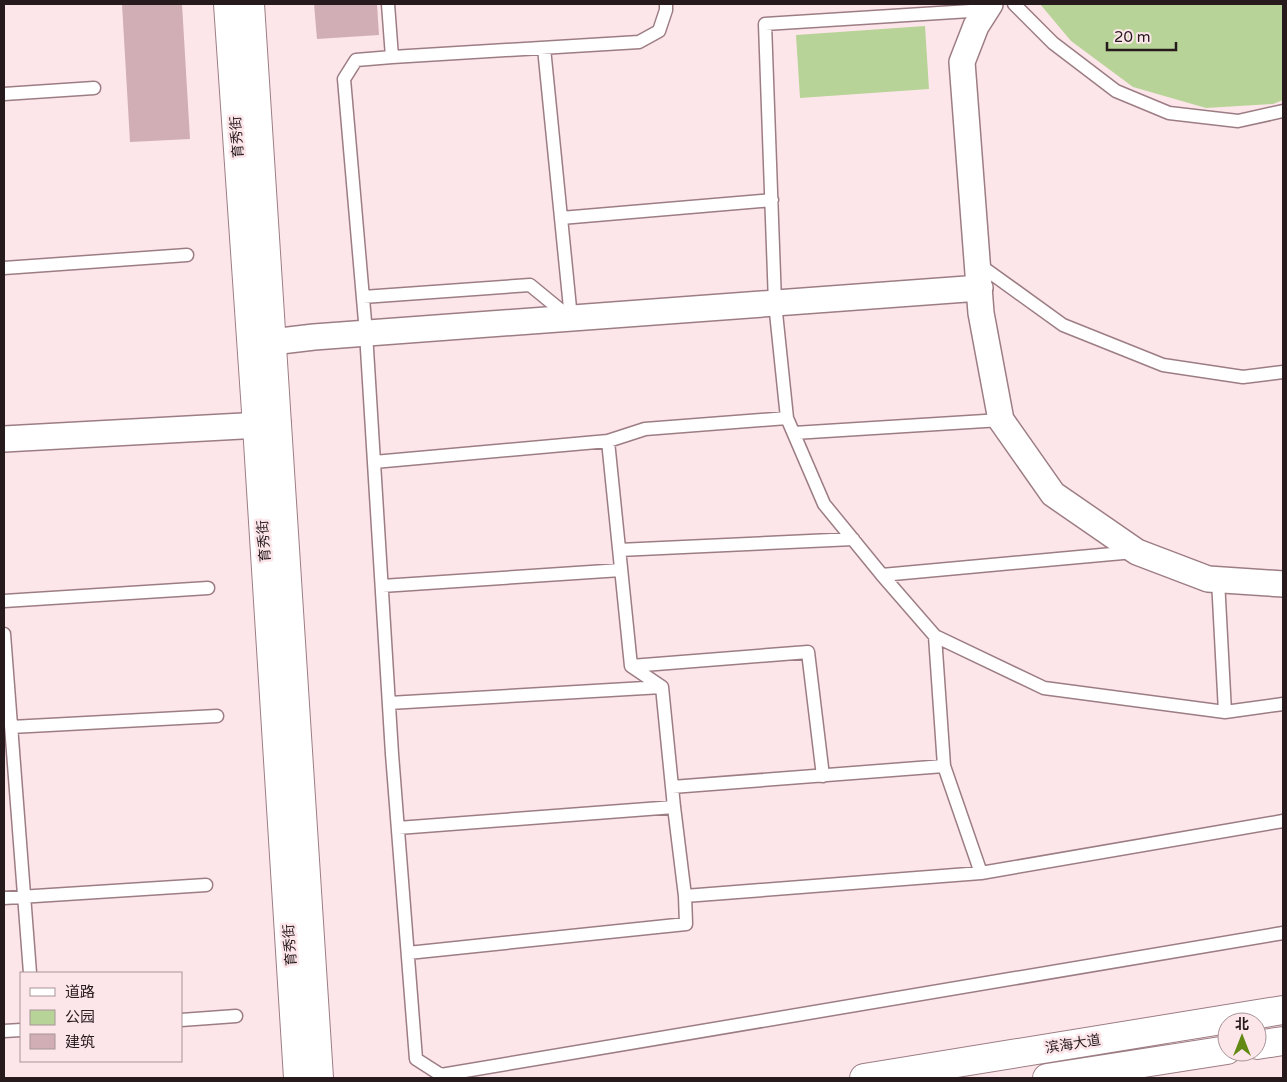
<svg xmlns="http://www.w3.org/2000/svg" width="1287" height="1082" font-family="'Varela Round','Noto Sans SC',sans-serif">
  <style>
    .green { fill: #b8d397 }
    .building { fill: #d1aeb5 }
    .lines { fill: none; stroke-linecap: round; stroke-linejoin: round }
    .service-casing { stroke: #9d7d84; stroke-width: 15 }
    .minor-casing { stroke: #9d7d84; stroke-width: 28 }
    .tertiary-casing { stroke: #9d7d84; stroke-width: 30 }
    .secondary-casing { stroke: #9d7d84; stroke-width: 30 }
    .service { stroke: #fff; stroke-width: 12 }
    .minor { stroke: #fff; stroke-width: 25 }
    .tertiary { stroke: #fff; stroke-width: 28 }
    .secondary { stroke: #fff; stroke-width: 28 }
    .labels { text-anchor: middle; dominant-baseline: central; stroke-width: 5; stroke-linejoin: round; paint-order: stroke }
    .street-label { font-size: 14px; fill: #271a1d; stroke: #fce6ea }
  </style>
  <rect width="100%" height="100%" fill="#fce6ea"/>
  <!-- green -->
  <path class="green" d="M1040 4H1283V100L1273 104 1206 108 1133 87 1071 41Z
    M925 26 929 89 800 98 796 35Z"/>
  <!-- building -->
  <path class="building" d="M122 4H182L190 139 130 142Z
    M314 4H377L379 35 317 39Z"/>
  <g class="lines">
    <defs>
      <path id="service" d="M388 4 392 57 356 60 344 79 366 333 392 754 416 1059 441 1075 1283 933
        M1014 4 1053 43 1116 91 1169 113 1238 121 1283 111
        M986 10 765 24 775 303 787 418 824 504 882 575 935 636 1044 688 1225 712 1283 704
        M544 48 571 318
        M392 57 639 42 659 31 666 10V4
        M4 94 94 88
        M561 218 772 200
        M977 263 1063 325 1163 365 1243 377 1283 372
        M4 268 187 255
        M363 297 530 285 569 317
        M794 433 1001 420
        M374 462 608 441
        M619 550 853 539
        M882 575 1134 552
        M1218 580 1225 712
        M382 586 621 570
        M4 601 208 588
        M4 634 30 973
        M935 636 944 766 981 873
        M631 666 808 652 823 776
        M389 703 662 687
        M11 727 217 716
        M672 787 944 766
        M398 828 674 807
        M685 896 674 807 662 687 631 666 608 441 645 429 787 418
        M4 898 206 885
        M408 953 686 924 685 896 981 873 1283 821
        M181 1020 236 1016
        M4 1031 21 1030"/>
      <path id="minor" d="M990 4 976 26 962 62 981 313 1001 420 1053 494 1137 552 1208 579 1283 584
        M272 342 314 337 980 288
        M4 439 278 424"/>
      <path id="tertiary" d="M228 4 257 426 298 1078
        M250 4 319 1078"/>
      <path id="secondary" d="M1257 1045 1283 1041
        M864 1078 1283 1010
        M1047 1078 1227 1050"/>
    </defs>
    <!-- service casing -->
    <use href="#service" class="service-casing"/>
    <!-- minor casing -->
    <use href="#minor" class="minor-casing"/>
    <!-- tertiary casing -->
    <use href="#tertiary" class="tertiary-casing"/>
    <!-- secondary casing -->
    <use href="#secondary" class="secondary-casing"/>
    <!-- service -->
    <use href="#service" class="service"/>
    <!-- minor -->
    <use href="#minor" class="minor"/>
    <!-- tertiary -->
    <use href="#tertiary" class="tertiary"/>
    <!-- secondary -->
    <use href="#secondary" class="secondary"/>
  </g>
  <g class="labels">
    <!-- street labels -->
    <g class="street-label">
      <text transform="translate(237 137) rotate(-94)">育秀街</text>
      <text transform="translate(264 541) rotate(-94)">育秀街</text>
      <text transform="translate(290 945) rotate(-94)">育秀街</text>
      <text transform="translate(1073 1044) rotate(-9)">滨海大道</text>
    </g>
  </g>
  <!-- border -->
  <rect width="1287" height="1082" fill="none" stroke="#271a1d" stroke-width="10"/>
  <!-- legend -->
  <rect x="20" y="972" width="162" height="90" fill="#fce6ea" stroke="#a79498"/>
  <rect x="30" y="988" width="25" height="8" fill="#ffffff" stroke="#a79498"/>
  <text x="65" y="997" font-size="15" fill="#271a1d">道路</text>
  <rect x="30" y="1010" width="25" height="15" fill="#b8d397" stroke="#a79498"/>
  <text x="65" y="1022" font-size="15" fill="#271a1d">公园</text>
  <rect x="30" y="1034" width="25" height="15" fill="#d1aeb5" stroke="#a79498"/>
  <text x="65" y="1047" font-size="15" fill="#271a1d">建筑</text>
  <!-- north arrow -->
  <g transform="translate(1242 1037)"><circle r="24" fill="#fce6ea" stroke="#a79498"/>
  <path d="M0-4L9 19L0 12L-9 19Z" fill="#618914"/>
  <text y="-8" font-size="14" font-weight="bold" text-anchor="middle" fill="#271a1d">北</text>
  </g>
  <!-- scale -->
  <path d="M1107 42v8h69v-8" fill="none" stroke="#271a1d" stroke-width="2.5"/>
  <text x="1114" y="42" font-size="15" fill="#271a1d" stroke="#fce6ea" stroke-width="4" paint-order="stroke">20 m</text>
</svg>
